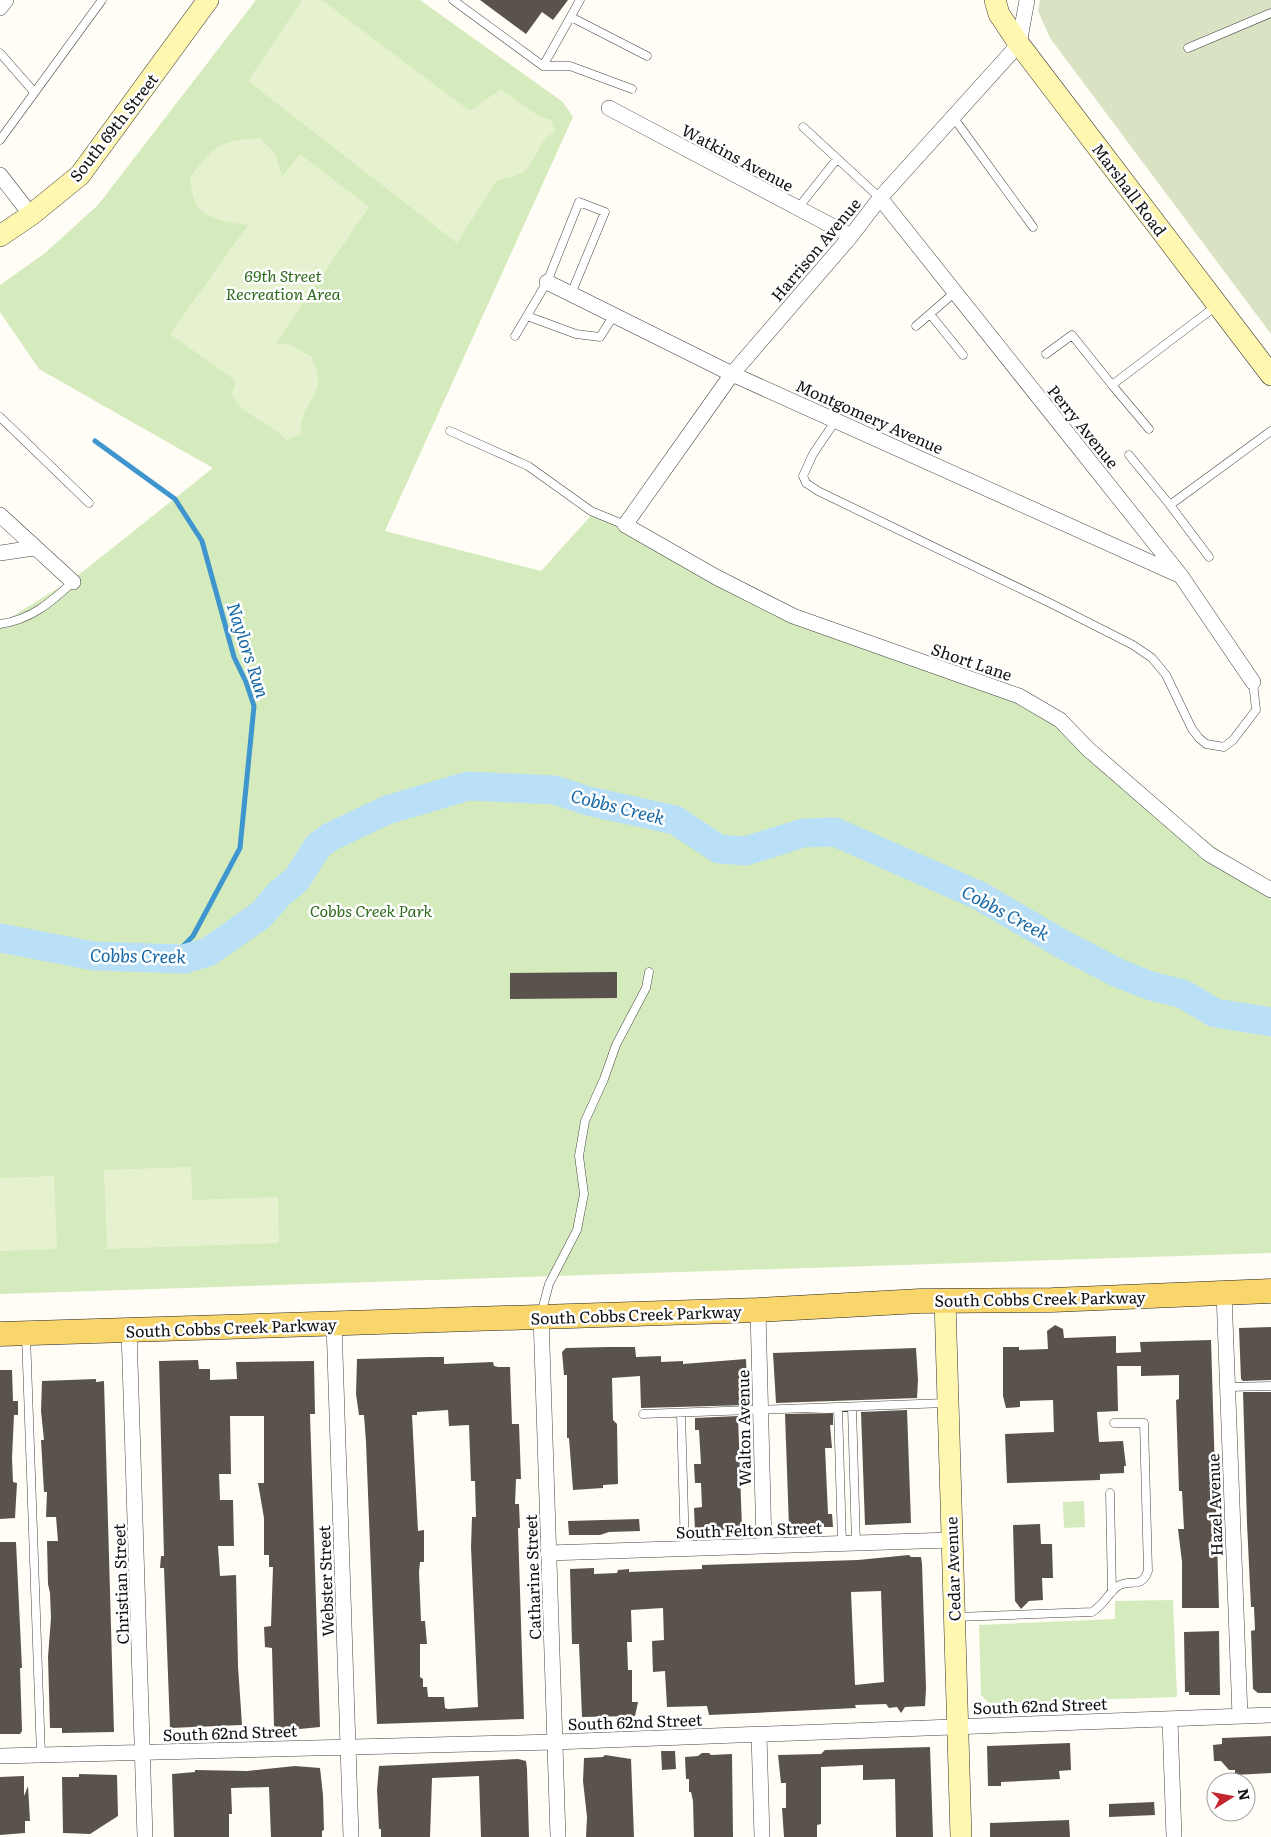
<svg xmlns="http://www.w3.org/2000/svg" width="1271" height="1837" font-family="Literata,serif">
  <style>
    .green { fill: #d5ebbd }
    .cemetery { fill: #d9e3c4 }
    .pitch { fill: #e6f2cf }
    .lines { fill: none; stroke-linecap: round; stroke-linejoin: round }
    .stream { stroke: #3f96cf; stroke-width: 5 }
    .river { stroke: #b9e0f7; stroke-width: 29 }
    .building { fill: #5a524d; fill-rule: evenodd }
    .lane-casing { stroke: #444; stroke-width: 9 }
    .street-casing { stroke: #444; stroke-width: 16 }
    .secondary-casing { stroke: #333; stroke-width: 22 }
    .primary-casing { stroke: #222; stroke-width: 25 }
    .lane { stroke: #fff; stroke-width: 8 }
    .street { stroke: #fff; stroke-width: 15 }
    .secondary { stroke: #fff6b0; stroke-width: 21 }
    .primary { stroke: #f9d66b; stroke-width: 24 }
    .labels { text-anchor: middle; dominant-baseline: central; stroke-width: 5; stroke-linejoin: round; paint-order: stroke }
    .street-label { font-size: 16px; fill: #111; stroke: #fff }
    .park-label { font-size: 16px; font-style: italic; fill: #2f6b1f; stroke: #fff }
    .water-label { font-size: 18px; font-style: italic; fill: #1768a6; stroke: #fff }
  </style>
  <rect width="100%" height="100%" fill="#fffdf5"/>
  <!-- green -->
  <path class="green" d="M256 0H420L563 102 573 117 385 531 541 571 596 510 838 633 1044 712 1257 880 1271 884V1253L0 1294V624L76 577 213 468 39 369 0 312V285L45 253 98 205Z
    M1084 1501 1085 1527 1064 1528 1063 1502Z
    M1173 1600 1177 1697 989 1703 981 1695 979 1625 1115 1619V1601Z"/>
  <!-- cemetery -->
  <path class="cemetery" d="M1040 0H1271V334L1050 38 1038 11Z"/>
  <!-- pitch -->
  <path class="pitch" d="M302 0H322L470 111 501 89 540 117 551 120 555 132C536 141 538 161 524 171 516 177 507 178 497 180L457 243 248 81Z
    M260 138 275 153 282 177 300 154 369 207 276 343 291 345 312 357C314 364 318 373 318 380 318 398 296 415 302 434L286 440C269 420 244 418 232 395L236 381 170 334 248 225C232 223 203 220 195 202 192 195 191 186 190 178 214 145 219 141 260 138Z
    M191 1167 192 1200 278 1197 279 1243 107 1249 104 1170Z
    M54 1176 57 1249 0 1251V1178Z"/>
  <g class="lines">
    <!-- stream -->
    <path class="stream" d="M95 441 175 499 202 541 234 657 246 682 254 706 240 848 193 936 172 958"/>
    <!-- river -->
    <path class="river" d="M0 938 94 956 184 959 208 952 261 915 279 894 297 879 318 846 330 837 387 810 468 786 555 790 588 801 675 820 719 849 746 851 803 833 835 832 980 896 1062 944 1118 973 1151 986 1183 994 1215 1013 1271 1022"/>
  </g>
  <!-- building -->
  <path class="building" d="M480 0H568L553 20 542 12 526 34Z
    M617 972V998L510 999V973Z
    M1055 1325 1063 1329 1064 1338 1116 1336V1353L1141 1352 1140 1342 1211 1340 1219 1608H1182V1562L1178 1529H1184L1182 1491H1179L1176 1400 1179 1399V1375L1141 1376V1366H1117L1118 1411 1097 1412 1099 1442 1123 1441 1126 1466H1124V1473L1100 1474V1480L1007 1483 1005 1434 1054 1432 1053 1400 1020 1401V1407L1006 1408 1003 1396V1347H1019V1350L1048 1349 1047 1331Z
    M1271 1327V1380L1243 1381 1241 1379 1239 1328Z
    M608 1347H635L636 1357 661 1356V1362L683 1361V1364L746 1359 748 1405 641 1408 640 1376 612 1378 613 1420 617 1424 618 1484 603 1485V1488L573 1490 569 1438H567V1375H564L562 1352 566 1348Z
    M916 1348 918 1380 917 1398 776 1403 773 1353Z
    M429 1357H444V1364L493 1362 494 1366 498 1367H510L512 1424H519L521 1479H516L515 1504H519L520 1528H518L524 1719 377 1724 366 1442 364 1415H359L356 1394 357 1359ZM448 1410 449 1426 469 1425 471 1481H475L476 1517H472L471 1547 478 1707 448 1709 445 1708 444 1697H428L427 1687H423V1679L420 1677V1644H427L425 1621H421L419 1572 420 1562H424V1530L418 1531 412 1415H417V1412Z
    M198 1360 199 1369H210V1380L237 1379 236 1362 314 1361 315 1414H310L320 1727 289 1730 274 1726 272 1648 265 1647 264 1627 271 1626 273 1567H269V1555H264V1518L258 1483H264V1416H230L231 1474H219L220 1500H233L234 1546H218L220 1576 236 1575 238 1666 242 1725 170 1728 164 1568H160L161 1556H164L159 1361Z
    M0 1370H12L13 1401H18V1415H14L12 1458 13 1482 17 1483 15 1518 0 1519Z
    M96 1379V1382L104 1381 114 1732 62 1733V1728H50L48 1657 51 1618 50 1593 48 1584 47 1541H58L56 1517H46L47 1492H44L41 1440H44L41 1411 42 1381Z
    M1243 1392H1271V1693H1258L1253 1689 1251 1631 1255 1630 1254 1607H1251L1247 1523Z
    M907 1410 911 1523 865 1525 861 1412Z
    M833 1413V1425H830L832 1448H825L828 1514H832L833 1527H789L785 1414Z
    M738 1416 742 1529 695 1531 694 1508 702 1507 701 1483H695L694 1464H701L699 1430H695V1418Z
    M639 1519 640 1531 609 1532 600 1535H569L568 1521Z
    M1040 1524 1041 1544H1052L1053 1578H1042L1043 1600 1029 1601 1021 1609 1015 1601 1013 1525Z
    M0 1542H16L22 1668H20L22 1731 20 1734H0Z
    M909 1555 911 1557H921L922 1564 926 1688 925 1706 905 1707 901 1713 897 1707 889 1708 886 1704 855 1705 856 1708 709 1715 707 1706 667 1707 665 1671 653 1672 652 1641 664 1640 663 1608 631 1610 632 1642H627L628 1670H632V1702H638L635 1716 582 1717 579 1644H572L570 1569 594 1568V1574L617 1573 618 1570 629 1569V1572L702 1569V1565L858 1560ZM881 1591 884 1682 855 1685 851 1592Z
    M1219 1631 1220 1695H1189V1692H1185L1184 1632Z
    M1271 1736V1773L1235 1775V1770H1229L1221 1761H1214L1213 1745 1222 1744V1738Z
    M1070 1743 1071 1770 1059 1771 1060 1779 1001 1782V1786H988L987 1746Z
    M930 1747 933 1837H896L895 1779 863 1780V1765L821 1767V1824L817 1825V1837H784L782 1808H786V1783H781L778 1755 821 1754 825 1750Z
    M661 1751H675L676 1769 662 1770Z
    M702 1753H709L711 1755 732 1754 733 1837H694L693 1801 691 1792H689V1779H686L685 1757 698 1756Z
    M605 1755 631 1759 634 1837H586L587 1817 583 1781 584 1758 603 1757Z
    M518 1759 526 1761 527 1769 529 1837H481L479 1776 432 1778 430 1837H381V1829H379L377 1790 379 1766Z
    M295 1766 320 1768 323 1795 324 1830 322 1831V1837H271L269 1787 231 1788 232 1814H229V1837H174L172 1774 195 1772V1770L247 1771Z
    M79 1774 117 1775 118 1816 90 1834 63 1833 62 1777H79Z
    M24 1776V1796L28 1786 30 1821H25V1833L0 1835V1777Z
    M1154 1802 1155 1815 1109 1817V1804Z
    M1069 1820 1070 1837H990V1823Z"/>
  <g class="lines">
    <defs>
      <path id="lane" d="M453 0 543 66H570L632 89
        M571 17 647 56
        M1188 48 1271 13
        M0 53 34 92
        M543 66 580 0
        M953 117 1033 227
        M803 127 880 198
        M0 140 102 0
        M798 208 837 159
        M930 314 963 355
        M527 316 576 334 600 337 614 315
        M916 326 954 293
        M515 336 547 282 579 202 605 212 571 294
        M1046 354 1072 335 1112 385 1216 306
        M1112 385 1149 429
        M0 417 89 503
        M836 420 813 454 803 476 806 483 818 491 1052 604 1133 645 1152 658 1166 675 1192 729 1199 738 1206 744 1224 747 1233 740 1256 710 1253 682
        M450 431 528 466 591 511 625 525
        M1129 455 1170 505
        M1209 557 1170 505 1271 431
        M0 624C31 620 51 602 73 582
        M541 1314 549 1284 577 1230 584 1194 579 1156 585 1121 604 1079 616 1045 646 988 649 972
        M26 1335 41 1755
        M1227 1387 1271 1386
        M838 1407 842 1543
        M852 1407 856 1543
        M681 1413 685 1549
        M643 1414 946 1403
        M1110 1493 1112 1592
        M956 1617 1092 1612C1105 1604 1108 1593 1118 1586 1131 1578 1141 1590 1148 1571L1144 1423H1114"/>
      <path id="street" d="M1027 0 1019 44 880 198 851 236 732 374 625 525 716 577 793 616 1019 696 1060 720 1088 749 1209 854 1271 890
        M0 8 6 0
        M609 108 851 236
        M0 175 31 215
        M880 198 1181 576 1253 682
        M547 282 732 374 1181 576
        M0 515 73 582
        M0 553 34 548
        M1224 1293 1240 1716
        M758 1310 764 1545
        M541 1316 558 1837
        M334 1323 351 1837
        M129 1330 145 1837
        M548 1553 952 1540
        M1170 1719 1174 1837
        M759 1734 762 1837
        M0 1756 554 1742 1271 1715"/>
      <path id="secondary" d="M995 0 999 14 1019 44 1271 375
        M0 236 31 215 80 175 208 0
        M945 1301 961 1837"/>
      <path id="primary" d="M0 1334 758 1310 920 1301 1052 1300 1271 1291"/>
    </defs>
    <!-- lane casing -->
    <use href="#lane" class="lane-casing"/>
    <!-- street casing -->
    <use href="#street" class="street-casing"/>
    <!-- secondary casing -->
    <use href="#secondary" class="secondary-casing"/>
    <!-- primary casing -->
    <use href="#primary" class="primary-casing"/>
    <!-- lane -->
    <use href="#lane" class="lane"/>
    <!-- street -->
    <use href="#street" class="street"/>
    <!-- secondary -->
    <use href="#secondary" class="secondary"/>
    <!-- primary -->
    <use href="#primary" class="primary"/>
  </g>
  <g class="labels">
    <!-- street labels -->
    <g class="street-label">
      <text transform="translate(113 127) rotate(-52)">South 69th Street</text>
      <text transform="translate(738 157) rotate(28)">Watkins Avenue</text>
      <text transform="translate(1130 189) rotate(53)">Marshall Road</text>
      <text transform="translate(815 249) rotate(-50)">Harrison Avenue</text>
      <text transform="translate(870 416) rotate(24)">Montgomery Avenue</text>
      <text transform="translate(1084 426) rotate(51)">Perry Avenue</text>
      <text transform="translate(972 661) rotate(19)">Short Lane</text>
      <text transform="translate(1040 1298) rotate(-1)">South Cobbs Creek Parkway</text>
      <text transform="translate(636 1314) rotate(-2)">South Cobbs Creek Parkway</text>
      <text transform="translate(231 1327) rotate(-2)">South Cobbs Creek Parkway</text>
      <text transform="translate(743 1428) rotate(-91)">Walton Avenue</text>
      <text transform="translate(1214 1505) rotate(-92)">Hazel Avenue</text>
      <text transform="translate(749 1529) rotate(-2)">South Felton Street</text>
      <text transform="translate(952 1569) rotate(-92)">Cedar Avenue</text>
      <text transform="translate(532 1577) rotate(-92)">Catharine Street</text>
      <text transform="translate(325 1581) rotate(-92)">Webster Street</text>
      <text transform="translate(120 1584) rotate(-92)">Christian Street</text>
      <text transform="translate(1040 1705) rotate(-2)">South 62nd Street</text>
      <text transform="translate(635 1721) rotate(-2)">South 62nd Street</text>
      <text transform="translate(230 1732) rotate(-2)">South 62nd Street</text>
    </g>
    <!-- park labels -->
    <g class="park-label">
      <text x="283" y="275">69th Street<tspan x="283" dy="18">Recreation Area</tspan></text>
      <text x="371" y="910">Cobbs Creek Park</text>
    </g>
    <!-- water labels -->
    <g class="water-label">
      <text transform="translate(249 650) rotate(72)">Naylors Run</text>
      <text transform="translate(618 806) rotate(14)">Cobbs Creek</text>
      <text transform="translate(1006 912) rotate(28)">Cobbs Creek</text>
      <text transform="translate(138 955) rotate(1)">Cobbs Creek</text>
    </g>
  </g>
  <!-- north arrow -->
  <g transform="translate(1231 1797) rotate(79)"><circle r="24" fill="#ffffff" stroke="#a0a0a0"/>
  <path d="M0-4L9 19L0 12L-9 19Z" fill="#c4262e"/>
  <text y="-8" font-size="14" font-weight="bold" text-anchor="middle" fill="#111111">N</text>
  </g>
</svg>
